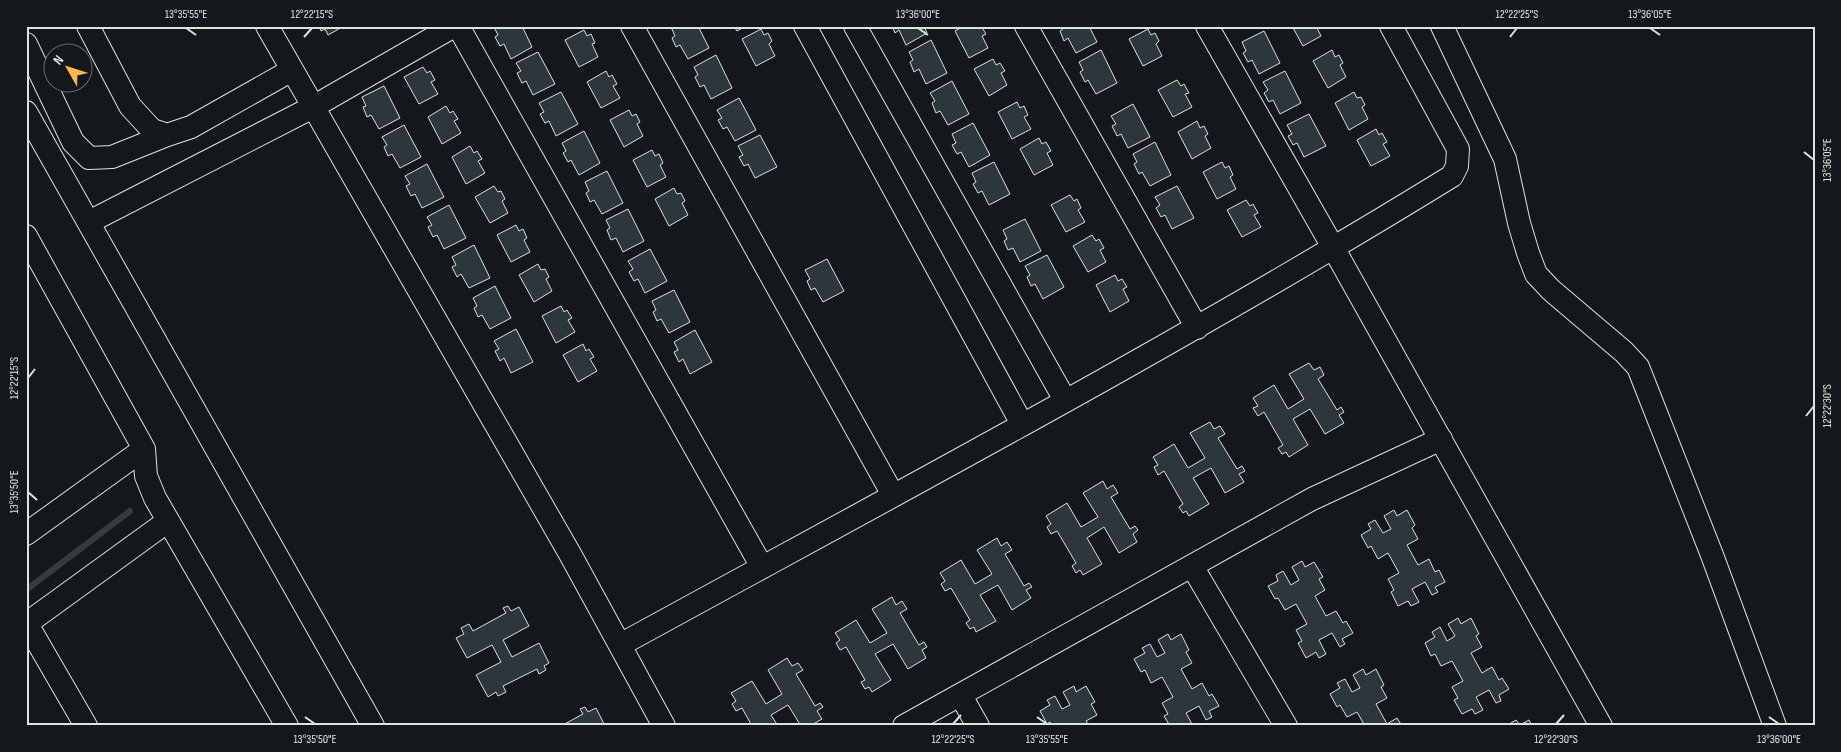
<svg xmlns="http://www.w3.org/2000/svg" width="1841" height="752" font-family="'Sofia Sans Condensed',sans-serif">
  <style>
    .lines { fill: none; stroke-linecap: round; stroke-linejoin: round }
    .stream { stroke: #363b3e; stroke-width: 6 }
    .building { fill: #2c363c; stroke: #d8e6dc }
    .minor-casing { stroke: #d8e6dc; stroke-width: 24 }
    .minor { stroke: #14181c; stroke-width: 22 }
    .ticks { fill: none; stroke: #d8e6dc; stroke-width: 2 }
    .neatline { fill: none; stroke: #d8e6dc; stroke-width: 2 }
    .ticks-label { font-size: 12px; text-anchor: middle; fill: #d8e6dc }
  </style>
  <rect width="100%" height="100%" fill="#14181c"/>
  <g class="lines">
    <!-- stream -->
    <path class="stream" d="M26 590 130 511"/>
  </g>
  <!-- building -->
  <path class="building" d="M319 26H344L328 35 325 29 321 31Z
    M522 26 532 47 511 59 504 44 500 46 495 37 498 35 494 27Z
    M673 26H698L709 48 688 59 680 45 676 47 672 38 675 36 671 27Z
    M734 26H746L737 31Z
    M892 26H924L927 33 906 45 899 30 895 33Z
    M964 26H981L986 34 982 36 988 48 969 58 955 31Z
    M1062 26H1089L1097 42 1076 53 1068 38 1064 41 1060 31 1063 29Z
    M1292 26H1316L1321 36 1303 46Z
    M761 29 764 35 768 33 772 41 769 44 775 56 756 66 742 39Z
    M1148 29 1151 35 1155 33 1159 41 1156 44 1162 56 1143 66 1129 39Z
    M584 30 587 36 591 34 595 43 592 44 598 57 579 67 565 40Z
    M1264 31 1280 63 1259 74 1252 60 1248 62 1243 53 1246 51 1242 42Z
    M931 40 947 73 926 84 919 69 914 72 910 62 913 60 909 52Z
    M1101 50 1117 83 1096 94 1088 80 1085 82 1080 72 1083 70 1079 62Z
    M1332 50 1335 57 1339 55 1343 63 1340 65 1346 77 1328 88 1313 61Z
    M538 52 555 84 533 95 526 81 522 83 517 73 521 71 516 63Z
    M716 55 732 88 711 99 704 85 700 87 695 77 698 75 694 67Z
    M993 59 996 65 1000 63 1005 71 1001 73 1007 85 989 96 974 69Z
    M423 67 427 73 430 71 435 80 431 82 438 94 419 104 404 77Z
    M606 71 609 77 612 75 617 84 613 86 620 98 601 108 587 82Z
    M1285 71 1301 103 1280 114 1273 100 1269 102 1264 93 1268 90 1263 82Z
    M1177 80 1181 86 1184 84 1189 93 1185 94 1192 107 1173 117 1158 90Z
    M952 81 969 114 948 125 940 111 936 113 932 103 935 101 930 93Z
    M384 86 400 118 379 129 371 115 367 117 363 107 366 106 362 97Z
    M561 92 578 124 556 136 549 121 545 123 540 114 544 112 539 103Z
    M1354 92 1357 98 1361 97 1365 105 1362 107 1368 119 1349 130 1335 103Z
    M739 98 756 130 735 141 727 127 723 129 718 120 722 118 717 110Z
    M1017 102 1020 108 1024 106 1028 115 1024 117 1031 129 1012 139 998 112Z
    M1133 104 1150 137 1128 148 1121 134 1117 136 1112 126 1116 124 1111 116Z
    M446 106 450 113 453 111 458 119 454 121 461 133 442 144 428 117Z
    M629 110 632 116 636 114 640 122 637 124 643 136 624 147 610 120Z
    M1309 114 1326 146 1304 157 1297 143 1293 145 1288 136 1292 134 1287 125Z
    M1197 121 1200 128 1204 126 1208 134 1205 136 1211 148 1192 159 1178 132Z
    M973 123 990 155 969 167 961 152 957 154 952 145 956 143 952 134Z
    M404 125 421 157 400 168 392 154 388 156 384 147 387 145 382 137Z
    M1376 129 1379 135 1382 133 1387 142 1383 144 1390 156 1371 166 1357 140Z
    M584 131 600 163 579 175 571 160 568 162 563 153 566 151 562 143Z
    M760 135 777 167 755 178 748 164 744 166 739 157 743 155 738 146Z
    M1039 138 1042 144 1046 142 1051 151 1047 153 1053 165 1034 175 1020 149Z
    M1155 142 1171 175 1150 186 1142 172 1139 174 1134 164 1137 162 1133 154Z
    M470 146 474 153 477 151 482 159 478 161 485 173 466 184 452 157Z
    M652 150 655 156 659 154 663 163 660 165 666 177 647 187 633 160Z
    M994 162 1010 194 989 205 982 191 978 193 973 184 976 182 972 173Z
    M1222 162 1225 168 1229 166 1233 175 1230 177 1236 189 1217 199 1203 172Z
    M427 164 444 197 422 208 415 194 411 196 406 186 410 184 405 176Z
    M607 171 623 203 602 214 594 200 590 202 586 193 589 191 585 182Z
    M494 186 498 192 501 191 505 199 502 201 508 213 490 223 475 197Z
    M1177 186 1194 218 1172 229 1165 215 1161 217 1156 208 1160 205 1155 197Z
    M674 188 677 194 681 193 685 201 682 203 688 215 669 226 655 199Z
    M1070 195 1074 201 1077 199 1081 208 1078 210 1085 222 1066 232 1051 205Z
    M1246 200 1250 206 1253 204 1258 213 1254 215 1261 227 1242 237 1227 210Z
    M449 205 466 238 444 249 437 235 433 237 428 227 432 225 427 217Z
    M628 209 644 241 623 252 616 238 611 240 607 230 610 228 606 220Z
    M1025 219 1041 251 1020 262 1013 248 1008 250 1004 241 1007 239 1003 230Z
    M516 225 519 231 523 229 527 238 524 240 530 252 511 262 497 235Z
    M1092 235 1096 241 1099 239 1104 248 1100 250 1106 262 1088 272 1073 246Z
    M474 245 490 278 469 288 461 274 457 277 452 267 456 265 452 257Z
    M650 249 667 281 645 293 638 279 634 281 629 272 633 269 628 261Z
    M1047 255 1064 287 1043 299 1035 284 1031 286 1027 277 1030 275 1025 266Z
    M827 259 844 291 823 302 815 288 811 290 807 281 810 279 805 270Z
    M538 264 541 270 545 269 549 277 546 279 552 291 534 302 519 275Z
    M1115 275 1118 281 1122 279 1127 287 1123 289 1129 301 1110 312 1096 285Z
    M495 286 511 318 490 329 482 315 478 317 474 308 477 306 473 298Z
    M674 290 690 322 669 333 661 319 657 321 653 312 656 310 652 301Z
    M561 306 564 312 567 310 572 318 568 320 575 332 556 343 542 316Z
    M516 329 533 362 511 373 504 358 500 361 495 351 499 349 494 341Z
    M695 330 712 362 690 374 683 359 679 362 674 352 678 350 674 342Z
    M583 344 586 351 589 349 594 357 590 359 597 371 578 382 563 355Z
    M1309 363 1314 370 1320 367 1324 375 1318 379 1337 410 1341 407 1344 412 1339 415 1344 423 1325 434 1310 409 1293 419 1308 445 1289 457 1286 452 1282 454 1278 448 1283 445 1264 412 1258 416 1253 408 1258 406 1253 398 1274 385 1288 409 1304 399 1289 374Z
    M1210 422 1214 429 1220 426 1225 434 1218 438 1237 469 1242 466 1245 471 1239 474 1244 482 1225 493 1211 468 1193 478 1209 504 1189 516 1186 511 1183 513 1179 507 1183 504 1164 471 1158 475 1154 467 1158 465 1153 457 1174 444 1188 468 1205 458 1190 433Z
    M1103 481 1107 489 1113 485 1118 493 1111 497 1130 529 1135 526 1138 530 1133 534 1137 542 1119 553 1104 527 1087 538 1102 564 1083 575 1080 570 1076 573 1072 566 1076 563 1057 531 1051 534 1047 527 1051 524 1046 516 1067 503 1081 527 1098 517 1083 493Z
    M1394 510 1397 516 1407 510 1415 525 1412 528 1418 539 1407 545 1418 565 1429 559 1435 572 1439 570 1445 582 1435 587 1438 592 1432 595 1425 582 1412 589 1419 602 1411 606 1408 601 1398 606 1391 592 1394 590 1388 579 1399 573 1388 553 1378 559 1371 546 1368 548 1361 535 1371 529 1368 524 1375 520 1383 533 1391 529 1384 516Z
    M997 538 1001 546 1007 542 1012 550 1005 554 1024 586 1029 583 1032 587 1026 590 1031 598 1012 610 998 585 980 595 996 621 976 632 974 627 970 629 966 623 970 620 951 588 945 591 941 584 945 581 940 573 961 560 975 584 992 574 977 550Z
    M1302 561 1305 567 1314 562 1323 577 1319 579 1325 590 1315 596 1326 616 1336 611 1343 623 1346 621 1353 633 1342 639 1345 644 1340 647 1332 633 1319 640 1326 654 1319 658 1316 652 1306 658 1298 643 1302 641 1296 630 1307 624 1296 604 1285 610 1278 598 1275 599 1268 586 1278 581 1276 575 1283 571 1291 585 1299 580 1292 567Z
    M892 597 896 605 902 601 907 609 900 613 919 645 924 642 927 647 922 650 926 658 908 669 893 644 875 654 891 680 872 692 869 687 865 689 861 682 865 680 846 647 840 650 836 643 840 640 835 633 856 620 870 643 887 633 872 609Z
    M508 606 511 611 519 607 529 626 503 640 512 657 539 643 549 663 544 666 546 670 539 674 537 669 503 686 506 692 498 696 496 692 488 697 476 675 501 662 492 645 467 658 456 638 464 634 461 628 469 624 473 631 506 613 503 608Z
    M1458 618 1461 624 1471 618 1479 634 1476 636 1482 647 1471 653 1482 673 1492 667 1499 680 1502 678 1509 689 1499 695 1501 701 1496 703 1489 690 1476 697 1483 710 1475 714 1472 709 1462 714 1454 700 1458 698 1452 687 1463 681 1452 661 1441 666 1435 654 1431 656 1425 643 1435 637 1432 632 1440 627 1447 641 1455 636 1448 624Z
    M1168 634 1171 640 1181 634 1189 650 1186 652 1192 663 1181 669 1192 689 1202 683 1209 696 1212 694 1219 706 1209 711 1212 717 1206 720 1199 706 1186 713 1193 726H1170L1164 716 1168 714 1162 703 1173 697 1162 677 1151 683 1145 670 1141 672 1134 659 1145 653 1142 648 1150 644 1157 657 1165 653 1158 640Z
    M787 658 792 666 798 663 803 670 796 674 815 706 820 703 823 707 817 711 822 719 810 726H801L788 705 771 715 778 726H752L742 708 736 711 732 704 736 701 731 693 752 681 766 704 782 694 768 670Z
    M1363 669 1366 675 1376 669 1384 685 1381 687 1387 698 1376 704 1387 724 1397 718 1402 726H1365L1357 712 1347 717 1340 705 1337 707 1330 694 1340 688 1337 683 1345 679 1352 692 1360 688 1353 675Z
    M1074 686 1076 692 1086 686 1095 702 1091 704 1097 715 1086 721 1089 726H1052L1050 722 1047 724 1040 711 1050 705 1047 700 1055 696 1062 709 1070 705 1063 692Z
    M585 707 588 712 596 708 605 726H561L583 714 580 709Z
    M1516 720 1520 725 1529 720 1532 726H1506Z"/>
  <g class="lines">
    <defs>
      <path id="minor" d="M88 26 130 106 152 130 167 135 191 127 292 70
        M267 26 570 554 664 726
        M458 26 762 567
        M632 26 893 495
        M805 26 1022 424
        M855 26 1065 400
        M1026 26 1197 328
        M1207 26 1334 249 1601 726
        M1442 26 1505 159 1519 223 1528 253 1536 274 1551 290 1624 352 1638 367 1712 555 1775 726
        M26 44 73 142 89 158 112 157 167 135
        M26 112 373 726
        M89 222 313 107 454 26
        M26 236 144 449 146 476 155 498 287 726
        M26 534 144 449
        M1192 566 1286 726
        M26 624 168 521
        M27 624 86 726
        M620 645C899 492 1181 343 1452 176L1457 166 1458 149 1391 26
        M961 696 978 726
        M904 726 1312 499 1441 439"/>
    </defs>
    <!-- minor casing -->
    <use href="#minor" class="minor-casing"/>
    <!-- minor -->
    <use href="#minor" class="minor"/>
  </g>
  <!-- ticks -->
  <path class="ticks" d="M186 28 196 35M918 28 928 35M1650 28 1660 35M304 37 312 28M1510 37 1517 28M1804 152 1814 160M28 378 35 369M1806 416 1814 406M28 492 37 500M305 717 315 724M1037 717 1047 724M1769 717 1779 724M953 724 961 715M1556 724 1564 715"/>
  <!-- border -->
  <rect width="1841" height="752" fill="none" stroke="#14181c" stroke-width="55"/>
  <!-- north arrow -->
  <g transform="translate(68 68) rotate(309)"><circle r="24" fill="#14181c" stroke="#626a69"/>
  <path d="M0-4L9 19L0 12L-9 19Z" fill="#ffb74d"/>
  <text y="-8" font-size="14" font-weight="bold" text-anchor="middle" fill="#d8e6dc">N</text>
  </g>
  <rect x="28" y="28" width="1786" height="696" class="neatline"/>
  <g class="ticks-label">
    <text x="186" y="18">13°35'55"E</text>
    <text x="312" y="18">12°22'15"S</text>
    <text x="918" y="18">13°36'00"E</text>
    <text x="1517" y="18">12°22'25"S</text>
    <text x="1650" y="18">13°36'05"E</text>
    <text transform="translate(1827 160) rotate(-90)" y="4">13°36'05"E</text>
    <text transform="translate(14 378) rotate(-90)" y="4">12°22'15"S</text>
    <text transform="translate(1827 406) rotate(-90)" y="4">12°22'30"S</text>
    <text transform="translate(14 492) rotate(-90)" y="4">13°35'50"E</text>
    <text x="315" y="743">13°35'50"E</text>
    <text x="953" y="743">12°22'25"S</text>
    <text x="1047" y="743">13°35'55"E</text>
    <text x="1556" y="743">12°22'30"S</text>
    <text x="1779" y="743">13°36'00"E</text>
  </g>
</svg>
